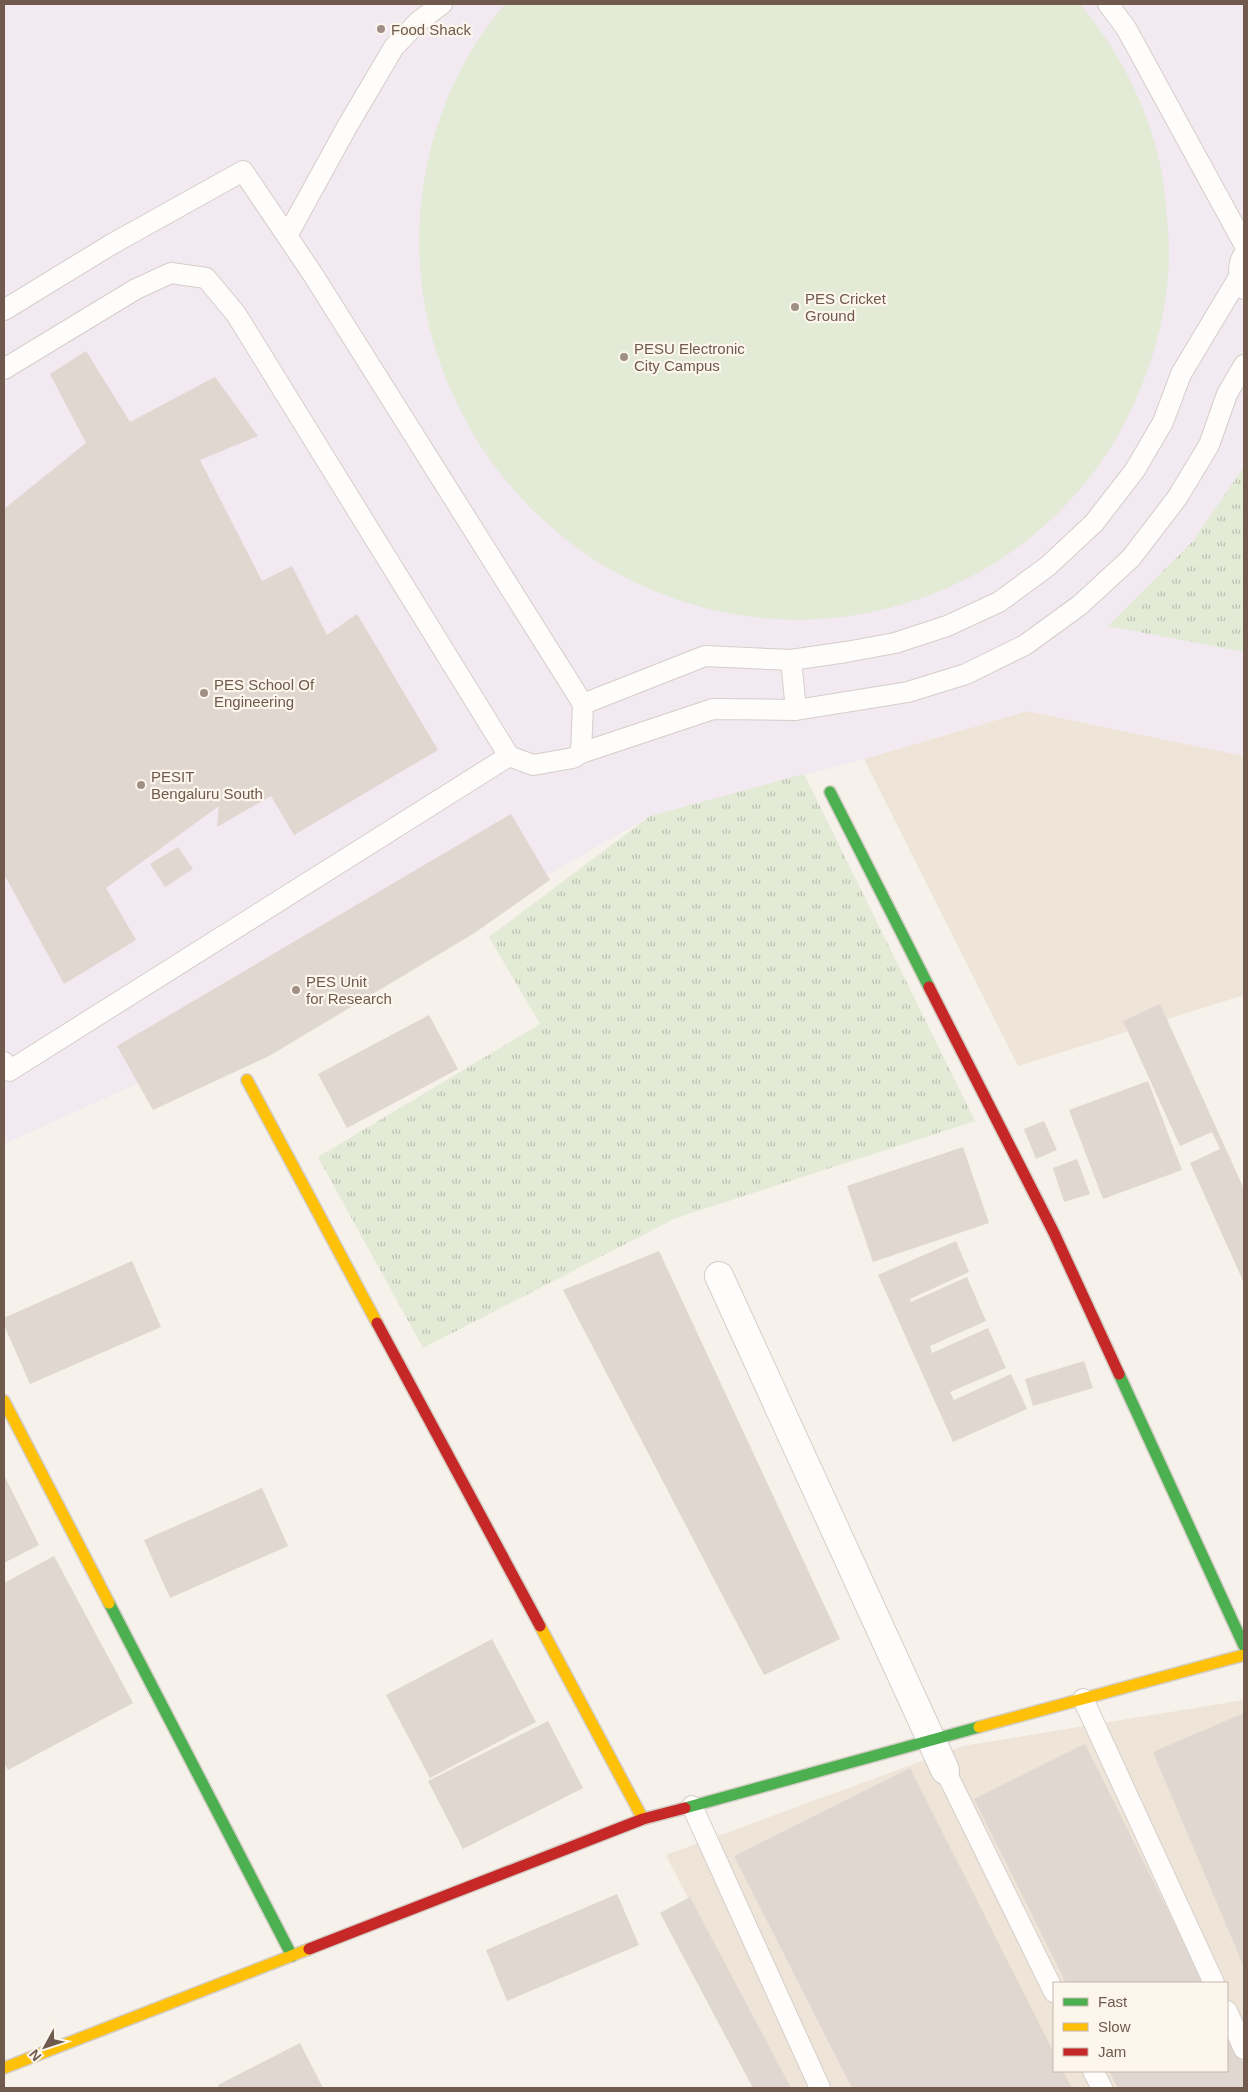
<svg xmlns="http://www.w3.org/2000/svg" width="1248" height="2092" font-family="Arial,sans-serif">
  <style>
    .residential { fill: #eee4d8; fill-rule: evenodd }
    .education { fill: #f2e9f1 }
    .grass { fill: url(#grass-tufts) }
    .garden { fill: #e3ead6 }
    .building { fill: #dfd7d0 }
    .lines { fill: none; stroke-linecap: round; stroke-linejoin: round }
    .lane-casing { stroke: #d5cec9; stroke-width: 22 }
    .street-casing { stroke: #d5cec9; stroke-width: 30 }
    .fast-casing { stroke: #d3cdc5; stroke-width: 14 }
    .slow-casing { stroke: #d3cdc5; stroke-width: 14 }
    .jam-casing { stroke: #d3cdc5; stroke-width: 14 }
    .lane { stroke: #fefdfc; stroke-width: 20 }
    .street { stroke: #fefdfc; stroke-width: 28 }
    .fast { stroke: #4caf50; stroke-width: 11 }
    .slow { stroke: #ffc107; stroke-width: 11 }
    .jam { stroke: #c62828; stroke-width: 11 }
    .poi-dot { fill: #9f8f85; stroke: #fdf6ec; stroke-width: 2 }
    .labels { text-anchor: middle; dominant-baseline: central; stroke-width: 4.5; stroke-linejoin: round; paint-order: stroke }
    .poi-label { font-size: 15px; fill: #705a4e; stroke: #fdf6ec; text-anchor: start }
  </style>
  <defs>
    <pattern id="grass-tufts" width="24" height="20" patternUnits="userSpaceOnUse" patternTransform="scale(1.25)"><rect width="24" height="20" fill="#e3ead6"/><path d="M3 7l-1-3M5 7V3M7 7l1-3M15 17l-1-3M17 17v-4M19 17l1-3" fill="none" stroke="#bcc1b0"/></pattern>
  </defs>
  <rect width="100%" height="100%" fill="#f6f1ea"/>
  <!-- residential -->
  <path class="residential" d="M1027 711 1244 756V995L1018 1066 864 759Z
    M1244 1700V2088H784L666 1855 963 1746ZM1054 1983H1227V2071H1054Z"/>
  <!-- education -->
  <path class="education" d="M4 4H1244V756L1027 711 864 759 650 816 369 979 4 1144Z"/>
  <!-- grass -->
  <path class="grass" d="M1244 467V652L1108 626 1192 542Z
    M804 774 975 1121 676 1218 423 1348 318 1157 540 1024 489 937 650 816Z"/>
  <!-- garden -->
  <path class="garden" d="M505 4H1080C1118 49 1147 105 1160 163 1165 185 1166 208 1168 230 1173 293 1157 356 1130 412 1101 474 1052 527 995 563 777 696 504 584 433 341 400 227 427 94 505 4Z"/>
  <!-- building -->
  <path class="building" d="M86 351 130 422 215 377 258 436 200 460 262 581 292 566 327 635 357 614 438 750 294 835 271 796 217 827 219 806 106 888 136 940 64 984 4 874V509L86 443 50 374Z
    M511 814 550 880 473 934 269 1056 153 1110 117 1046Z
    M178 847 193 869 165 887 150 864Z
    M1160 1004 1244 1189V1283L1190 1163 1220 1149 1212 1132 1180 1146 1123 1021Z
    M429 1015 458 1069 347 1128 318 1074Z
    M1148 1081 1182 1170 1103 1199 1069 1110Z
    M1044 1121 1057 1150 1036 1159 1024 1129Z
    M963 1147 989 1223 873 1262 847 1186Z
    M1077 1159 1090 1194 1064 1202 1053 1168Z
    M956 1241 969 1272 910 1299 911 1302 967 1277 986 1321 930 1346 932 1353 988 1328 1006 1368 950 1392 954 1400 1011 1374 1027 1409 953 1442 878 1275Z
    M659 1251 840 1639 764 1675 563 1290Z
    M132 1261 161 1327 30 1384 4 1325V1318Z
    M1084 1361 1093 1388 1033 1406 1025 1379Z
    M4 1475 39 1545 4 1563Z
    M262 1488 288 1546 170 1598 144 1540Z
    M54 1556 133 1703 8 1770 4 1763V1583Z
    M492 1639 536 1722 430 1778 386 1695Z
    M1244 1713V1967L1153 1752Z
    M548 1721 583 1788 463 1849 428 1781Z
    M1085 1744 1204 1983H1066L974 1799Z
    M910 1768 1054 2053V2071H1063L1072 2088H852L734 1856Z
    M617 1894 639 1945 507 2001 486 1950Z
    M690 1897 791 2088H753L660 1913Z
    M1227 2030 1244 2065V2088H1118L1109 2071H1227Z
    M300 2043 323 2088H219L218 2085Z"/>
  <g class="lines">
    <defs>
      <path id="lane" d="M1108 4 1126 28 1244 244
        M287 236 348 125 394 47 419 21 442 4
        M1244 254C1237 265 1238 278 1244 289
        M4 310 112 244 243 171 312 273 583 704 705 656 791 660 846 652 895 643 947 626 999 602 1048 566 1094 523 1135 470 1163 422 1181 374 1239 277
        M4 369 136 289 171 273 206 278 236 314 509 756 533 765 573 758 581 753 713 709 796 710 908 692 966 674 1025 645 1080 605 1131 558 1177 498 1209 445 1227 394 1244 365
        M791 660 796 710
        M581 753 583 704
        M4 1062 9 1071 509 756
        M1083 1699 1214 1983
        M945 1770 1054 1992
        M692 1806 820 2088
        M1227 2011 1244 2049
        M1093 2071 1102 2088"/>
      <path id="street" d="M719 1276 945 1770"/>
      <path id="fast" d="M830 792 929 987
        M1119 1374 1244 1646
        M109 1603 292 1956
        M685 1808 979 1727"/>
      <path id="slow" d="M247 1080 377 1323
        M4 1401 109 1603
        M540 1626 643 1819
        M979 1727 1244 1655
        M4 2068 309 1949"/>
      <path id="jam" d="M929 987 1054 1233 1119 1374
        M377 1323 540 1626
        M309 1949 643 1819 685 1808"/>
    </defs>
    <!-- lane casing -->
    <use href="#lane" class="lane-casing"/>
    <!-- street casing -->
    <use href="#street" class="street-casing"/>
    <!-- fast casing -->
    <use href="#fast" class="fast-casing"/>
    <!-- slow casing -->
    <use href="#slow" class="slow-casing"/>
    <!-- jam casing -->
    <use href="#jam" class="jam-casing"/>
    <!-- lane -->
    <use href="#lane" class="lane"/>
    <!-- street -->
    <use href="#street" class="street"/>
    <!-- fast -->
    <use href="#fast" class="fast"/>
    <!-- slow -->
    <use href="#slow" class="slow"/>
    <!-- jam -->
    <use href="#jam" class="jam"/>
  </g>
  <!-- markers -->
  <g class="poi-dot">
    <circle cx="381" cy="29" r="5"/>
    <circle cx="795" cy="307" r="5"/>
    <circle cx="624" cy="357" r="5"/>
    <circle cx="204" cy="693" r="5"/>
    <circle cx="141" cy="785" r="5"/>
    <circle cx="296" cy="990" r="5"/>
  </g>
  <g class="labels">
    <!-- poi labels -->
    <g class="poi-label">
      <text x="391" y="29">Food Shack</text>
      <text x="805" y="298">PES Cricket<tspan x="805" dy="17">Ground</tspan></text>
      <text x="634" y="348">PESU Electronic<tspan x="634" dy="17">City Campus</tspan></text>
      <text x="214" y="684">PES School Of<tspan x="214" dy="17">Engineering</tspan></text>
      <text x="151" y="776">PESIT<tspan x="151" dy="17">Bengaluru South</tspan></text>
      <text x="306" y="981">PES Unit<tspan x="306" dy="17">for Research</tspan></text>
    </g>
  </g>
  <!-- border -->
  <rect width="1248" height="2092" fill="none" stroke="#705a4e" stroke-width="10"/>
  <!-- legend -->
  <rect x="1053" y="1982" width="175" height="90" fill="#fdf6ec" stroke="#c5b8ad"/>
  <rect x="1063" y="1998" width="25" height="8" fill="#4caf50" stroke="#c5b8ad"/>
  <text x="1098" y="2007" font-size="15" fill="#705a4e">Fast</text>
  <rect x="1063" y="2023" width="25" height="8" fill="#ffc107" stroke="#c5b8ad"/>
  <text x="1098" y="2032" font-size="15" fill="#705a4e">Slow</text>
  <rect x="1063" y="2048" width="25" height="8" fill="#c62828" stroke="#c5b8ad"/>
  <text x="1098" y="2057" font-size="15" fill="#705a4e">Jam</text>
  <!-- north arrow -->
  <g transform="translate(45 2047) rotate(230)" stroke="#fdf6ec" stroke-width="4" paint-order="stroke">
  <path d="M0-4L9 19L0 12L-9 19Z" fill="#705a4e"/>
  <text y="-8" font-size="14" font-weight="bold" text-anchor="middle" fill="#705a4e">N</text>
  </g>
</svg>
